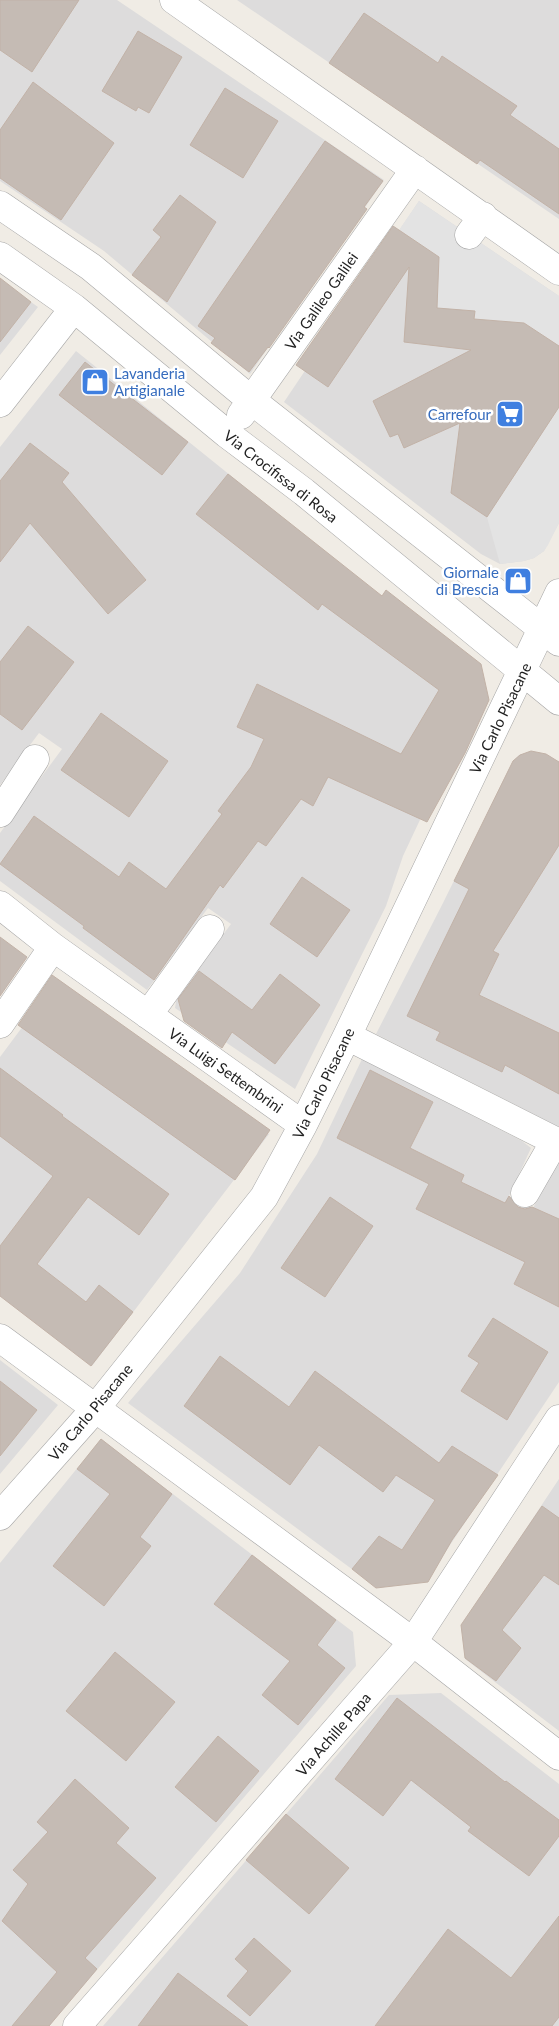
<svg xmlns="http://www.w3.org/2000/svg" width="559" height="2026" font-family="Lato,sans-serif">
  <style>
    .residential { fill: #dddcdc }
    .parking { fill: #e3e3e3 }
    .building { fill: #c5bbb4; stroke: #c2b2a7 }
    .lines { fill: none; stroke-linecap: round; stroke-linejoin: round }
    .minor-casing { stroke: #a6a6a6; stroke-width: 29 }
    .minor { stroke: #fff; stroke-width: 28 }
    .labels { text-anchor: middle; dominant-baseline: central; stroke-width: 5; stroke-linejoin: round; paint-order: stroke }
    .street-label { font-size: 15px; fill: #1f1f1f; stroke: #fff }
    .shop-label { font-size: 15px; fill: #366cbe; stroke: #fff; text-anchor: end }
  </style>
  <rect width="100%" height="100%" fill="#f0ece5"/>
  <!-- residential -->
  <path class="residential" d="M0 0H117L384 180 250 374 104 251 0 181Z
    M237 0H559V219Z
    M419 201 559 296V523L544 551 534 558 524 561 500 564 481 554 284 402Z
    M0 280 38 307 0 355Z
    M76 351 466 665 473 707 403 856 386 906 295 1089 175 1008 177 996 231 924 208 908 147 990 0 881V833L62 749 39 733 0 785V447Z
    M532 752 559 762V1127L376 1034 443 903 513 761 519 755Z
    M58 979 269 1134 92 1366 0 1296V1057Z
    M362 1059 522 1141 531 1148 509 1196 533 1208 559 1161V1382L426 1581 376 1587 128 1403 240 1273 317 1154Z
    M0 1360 58 1405 0 1474Z
    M101 1439 353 1632 356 1666 49 2026H0V1563Z
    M559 1479V1731L465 1659 461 1626Z
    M441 1693 559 1784V2026H103L389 1695Z"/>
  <!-- parking -->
  <path class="parking" d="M419 201 559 296V346L524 323 474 319 475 311 437 308 439 257 399 230Z
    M559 407V523L548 545 544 551 534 558 524 561 500 564 487 517Z"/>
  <!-- building -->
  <path class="building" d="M0 0H79L32 72 0 50Z
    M364 13 438 63 442 56 517 106 510 115 559 149V214L480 160 477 164 329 63Z
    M138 31 182 57 149 113 138 107 136 111 102 91Z
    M33 82 114 143 61 220 0 178V130Z
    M225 88 278 121 243 178 190 145Z
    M325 141 383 181 364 207 367 209 269 348 268 347 249 372 211 343 215 338 198 326Z
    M180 195 216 222 167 302 132 275 161 237 153 230Z
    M393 226 439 257 437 308 475 311 474 319 524 323 559 346V407L487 517 451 493 460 423 404 448 398 434 390 437 373 401 471 350 404 342 409 267 328 387 296 365Z
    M0 278 31 302 0 342Z
    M85 362 188 442 162 475 59 395Z
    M30 443 69 473 62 482 146 580 108 614 30 523 0 562V481Z
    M228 474 382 596 386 590 481 664 489 700 465 753 427 822 328 777 313 806 301 799 266 846 258 841 223 888 220 885 154 980 83 928 84 926 0 864 34 816 119 877 129 862 166 889 222 814 218 811 251 767 264 739 237 727 257 684 401 754 439 690 322 604 318 610 196 514Z
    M28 626 74 662 22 730 0 714V662Z
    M101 713 168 761 129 817 61 770Z
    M531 751 546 754 559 762V845L493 951 499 954 479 995 559 1033V1094L505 1065 502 1072 436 1040 440 1032 407 1016 469 889 454 881 513 761 520 755Z
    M302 877 350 910 317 957 270 924Z
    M0 937 27 957 0 996Z
    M199 971 252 1010 280 974 320 1005 275 1064 232 1032 222 1048 184 1021 178 999Z
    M52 975 270 1130 235 1180 18 1025Z
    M0 1068 63 1115 62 1116 169 1194 139 1235 88 1197 37 1264 86 1302 99 1285 133 1312 91 1366 0 1296V1246L53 1176 0 1136Z
    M370 1070 433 1102 410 1148 464 1175 461 1182 505 1203 509 1196 518 1207 525 1209 532 1207 559 1219V1307L514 1284 525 1262 416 1209 429 1184 337 1138Z
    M330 1197 373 1226 325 1297 281 1268Z
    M493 1318 548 1352 507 1420 461 1391 479 1363 468 1356Z
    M220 1356 289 1407 315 1371 439 1463 452 1446 498 1475 452 1540 428 1582 376 1588 352 1569 379 1536 402 1550 435 1500 396 1475 383 1492 319 1445 290 1485 184 1406Z
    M0 1381 37 1410 0 1456Z
    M101 1439 172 1494 140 1537 151 1546 104 1606 53 1566 110 1494 77 1469Z
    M542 1506 559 1518V1585L544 1575 502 1630 521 1648 496 1681 465 1658 461 1625Z
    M252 1555 336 1620 317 1645 345 1668 298 1725 262 1695 290 1661 214 1604Z
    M115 1652 175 1702 126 1761 66 1711Z
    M397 1698 505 1782 506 1781 559 1820V1836L529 1876 468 1831 471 1827 411 1780 383 1816 335 1779Z
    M218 1736 259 1771 216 1822 175 1787Z
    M75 1779 129 1828 116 1843 156 1878 85 1958 97 1969 49 2026H12L57 1972 2 1921 28 1884 13 1870 48 1832 37 1822Z
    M286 1814 349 1868 309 1914 246 1860Z
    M559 1916V2017L552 2026H375L448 1929 511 1978Z
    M254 1938 291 1971 250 2016 227 1996 248 1971 235 1959Z
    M178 1973 248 2026H138Z"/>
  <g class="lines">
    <defs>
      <path id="minor" d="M174 0 559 271
        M0 205 91 267 251 400 559 642
        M469 235 483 216
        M0 256 74 308 227 434 304 492 559 701
        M0 403 74 308
        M241 415 415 169
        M0 813 35 759
        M0 905 53 947 303 1125
        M148 1015 210 929
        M0 1024 53 947
        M347 1036 555 1141 525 1193
        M0 1338 413 1642 559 1756
        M0 1516 95 1409 264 1197 303 1125 347 1036 559 593
        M77 2026 413 1642 559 1419"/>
    </defs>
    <!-- minor casing -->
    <use href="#minor" class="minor-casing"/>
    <!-- minor -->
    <use href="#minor" class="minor"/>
  </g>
  <!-- icons -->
  <defs>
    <symbol id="shop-square" viewBox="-11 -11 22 22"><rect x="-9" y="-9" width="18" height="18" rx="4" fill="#3f7fe0" stroke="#fff"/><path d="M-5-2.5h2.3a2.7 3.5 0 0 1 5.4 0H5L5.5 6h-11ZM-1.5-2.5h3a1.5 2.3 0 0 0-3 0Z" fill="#fff"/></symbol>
    <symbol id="supermarket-square" viewBox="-11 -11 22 22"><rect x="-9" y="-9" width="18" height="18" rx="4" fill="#3f7fe0" stroke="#fff"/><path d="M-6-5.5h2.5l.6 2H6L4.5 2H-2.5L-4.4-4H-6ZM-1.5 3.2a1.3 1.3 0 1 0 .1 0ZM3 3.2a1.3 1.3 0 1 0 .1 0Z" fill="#fff"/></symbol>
  </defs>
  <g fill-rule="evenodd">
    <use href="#shop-square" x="79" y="366" width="32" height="32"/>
    <use href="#supermarket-square" x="494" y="398" width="32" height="32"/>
    <use href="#shop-square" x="502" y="565" width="32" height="32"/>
  </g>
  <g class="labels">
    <!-- street labels -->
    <g class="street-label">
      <text transform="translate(321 301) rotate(-55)">Via Galileo Galilei</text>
      <text transform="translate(281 476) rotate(38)">Via Crocifissa di Rosa</text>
      <text transform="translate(500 718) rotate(-64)">Via Carlo Pisacane</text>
      <text transform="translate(226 1070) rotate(35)">Via Luigi Settembrini</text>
      <text transform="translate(323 1083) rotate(-64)">Via Carlo Pisacane</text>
      <text transform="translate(90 1412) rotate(-50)">Via Carlo Pisacane</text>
      <text transform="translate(333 1734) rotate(-49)">Via Achille Papa</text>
    </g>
    <!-- shop labels -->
    <g class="shop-label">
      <text x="114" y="373" text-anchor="start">Lavanderia<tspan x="114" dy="17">Artigianale</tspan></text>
      <text x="491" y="414">Carrefour</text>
      <text x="499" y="572">Giornale<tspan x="499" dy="17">di Brescia</tspan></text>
    </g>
  </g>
</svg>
